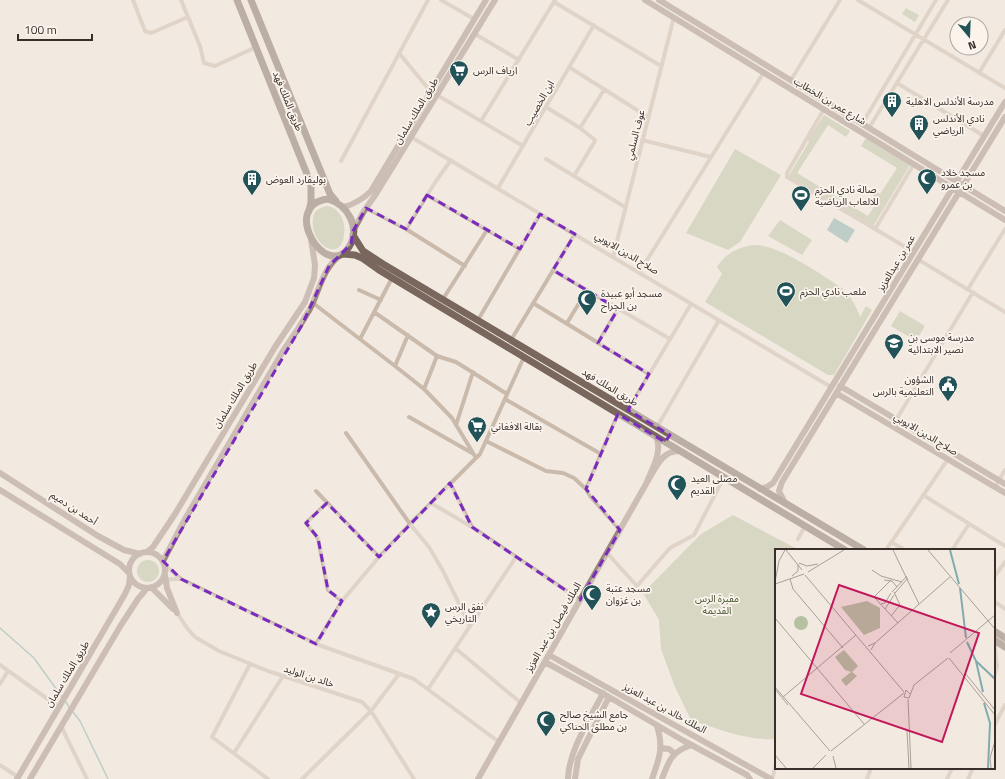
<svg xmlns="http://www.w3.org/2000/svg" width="1005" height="779" font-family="'Titillium Web','Noto Sans Arabic',sans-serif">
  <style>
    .green { fill: #b5c1a1 }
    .water { fill: #81abae }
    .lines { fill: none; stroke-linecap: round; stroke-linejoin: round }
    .stream { stroke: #81abae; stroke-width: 1.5 }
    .street { stroke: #cabaac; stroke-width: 4 }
    .secondary { stroke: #9d8a7e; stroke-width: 6 }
    .primary { stroke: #79675d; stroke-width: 7 }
    .marked { fill: none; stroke: #7b2cbf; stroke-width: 3; stroke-dasharray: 8 5; stroke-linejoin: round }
    .labels { text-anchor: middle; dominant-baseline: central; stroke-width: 3.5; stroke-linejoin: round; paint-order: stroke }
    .poi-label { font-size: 10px; fill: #382f2b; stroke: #faf4ed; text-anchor: start }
    .street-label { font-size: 10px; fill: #382f2b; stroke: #faf4ed }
    .park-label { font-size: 10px; fill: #475530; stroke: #faf4ed }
    .inset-river { fill: none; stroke: #81abae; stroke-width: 2 }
    .inset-road { fill: none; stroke: #a89f98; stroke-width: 1 }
    .view { fill: #c2185b; fill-opacity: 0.15; stroke: #c2185b; stroke-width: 2 }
    .inset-edge { fill: none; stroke: #382f2b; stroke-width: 2 }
  </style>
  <rect width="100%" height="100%" fill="#f2eae0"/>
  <!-- green -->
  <path class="green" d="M906 8 919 15 915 22 902 14Z
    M824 115 850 131 846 137 828 125 797 173 868 216 878 201 873 198V195L877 192 880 194 897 168 861 146 866 138 910 165 872 228 788 177 809 142 808 140Z
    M735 149 781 175 740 242 728 250 686 233Z
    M328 206C341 209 346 223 344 235 341 264 309 244 313 218 314 210 320 207 328 206Z
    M780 220 812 240 802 255 768 236Z
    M753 245C779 244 820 274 842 288 851 297 856 305 860 317L866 306 872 310 834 375H828L705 302 722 274 717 267C726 253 737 248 753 245Z
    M900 311 925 326 916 341 891 326Z
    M733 515 799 550H776V739C748 741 718 729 691 720L675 687 661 649 659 620 643 593 701 534Z
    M137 571a11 11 0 1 1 22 0a11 11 0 1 1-22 0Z"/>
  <!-- water -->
  <path class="water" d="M834 218 855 230 847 243 827 230Z"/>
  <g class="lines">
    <!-- stream -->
    <path class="stream" d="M0 628 34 658 62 697
      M66 702 69 707
      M73 712 80 721 108 779"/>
    <!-- street -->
    <path class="street" d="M133 0 145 31 151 33 188 17
      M181 0 200 46 204 63 215 66 256 47
      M441 0 474 19
      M858 0 1005 88
      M554 2 661 66
      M475 34 519 60
      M399 53 431 92
      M569 67 648 117
      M979 73 1005 30
      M791 80 840 0
      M897 83 984 136
      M437 95 523 146
      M546 107 580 128 604 90
      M824 109 787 173V177L914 252
      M481 121 555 0
      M862 124 936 0
      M869 128 948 0
      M411 137 831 387
      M642 140 711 157
      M546 159 625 207
      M341 161 428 0
      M574 176 595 141V140L580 128
      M498 188 594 25
      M427 195 520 249
      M366 208 406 229 465 266
      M406 229 436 181 451 160
      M875 229 914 164
      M613 257 674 17
      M919 260 1005 312
      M553 270 670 339
      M639 273 764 72
      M968 289 1005 229
      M359 290 381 300
      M443 299 487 230
      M313 303 395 366 424 389 452 418 476 458
      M533 303 649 374
      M374 312 437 356 456 362 507 394
      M478 320 540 214
      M567 323 587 290
      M360 339 392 278
      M511 340 575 234
      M598 343 618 309
      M395 366 408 335
      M424 389 437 356
      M505 399 601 454
      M628 410 691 304
      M409 417 472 453
      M896 420 973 292
      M456 425 473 372
      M657 427 719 320
      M346 433 410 524 429 547 443 571 470 626
      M486 441 546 471 563 473 574 478 586 489 590 496 620 530
      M450 483 472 527 580 600
      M995 487 1005 470
      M586 489 618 414
      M316 491 379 557
      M923 495 1005 546
      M327 503 306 523 318 538 328 590 342 601
      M431 503 472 527
      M798 539 805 526
      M891 542 905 550
      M886 550 948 459
      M952 550 969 524
      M607 553 637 586 670 548 694 535 724 477
      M994 577 1005 562
      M181 579 316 644 414 679 499 742
      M161 582 172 579H181L165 566
      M994 601 1005 609
      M177 613 187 628 195 637 219 651 268 671 362 702 371 711 414 779
      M994 642 997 666 994 677
      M316 644 342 601 379 557 410 524 480 454 524 357
      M455 648 521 703
      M250 664 212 737 268 779
      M0 665 59 707
      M0 684 8 671
      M428 689 516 557
      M61 726 87 779
      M994 726 1005 705
      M234 753 283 676
      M0 765 18 777
      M302 779 371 711 399 674
      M772 779 776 765
      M867 779 871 768
      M947 779 952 768
      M968 779 973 768"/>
    <!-- secondary -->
    <path class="secondary" d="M645 0 1005 220
      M659 0 1005 211
      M344 207C355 204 363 199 371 191L486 0
      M353 231 364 211 376 194 495 0
      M840 386 1005 484
      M836 393 1005 493
      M656 436C663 452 652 469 646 484 655 470 661 450 680 451
      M0 473 98 536 124 550 140 554
      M760 489 767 487 773 483 1005 102
      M0 490 120 564 129 573
      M785 503 779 491 782 482 1005 117
      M129 570a18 18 0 1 1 36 0a18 18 0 1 1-36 0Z
      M147 552 153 547 175 514 275 347 305 302 314 278 315 265 311 239
      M163 561 185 519 283 351C293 337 302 323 310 309 319 291 323 268 340 255
      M165 575 167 588 177 613
      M152 588 173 609
      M549 655 771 779
      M545 662 609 697 684 741 747 775 750 779
      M661 748 669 749 674 753
      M17 779 125 594 129 585 130 576
      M30 779 121 625 138 599 147 588
      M478 779 646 484
      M568 779C568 752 591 717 603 693
      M575 779 578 759 609 697
      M652 779C659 759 664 748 657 726
      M662 779C669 760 672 751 692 745"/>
    <!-- primary -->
    <path class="primary" d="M237 0 311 184V202L309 211
      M251 0 330 194 336 201
      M328 199C348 205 361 228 349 247 326 282 279 205 328 199Z
      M353 235 363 251 383 264 864 550
      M343 254 355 255 362 258 379 270 845 550
      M994 631 1005 638
      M994 640 1005 647"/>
  </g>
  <!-- marked area -->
  <path d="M0 0H1005V779H0ZM427 195 520 249 540 214 575 234 553 270 618 309 598 343 649 374 628 410 670 435 665 442 618 414 586 489 620 530 580 600 472 527 450 483 379 557 327 503 306 523 318 538 328 590 342 601 316 644 181 579 163 561 302 325 329 266 351 244 353 231 366 208 406 229Z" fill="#f2eae0" fill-opacity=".55" fill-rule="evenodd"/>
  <path class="marked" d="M427 195 520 249 540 214 575 234 553 270 618 309 598 343 649 374 628 410 670 435 665 442 618 414 586 489 620 530 580 600 472 527 450 483 379 557 327 503 306 523 318 538 328 590 342 601 316 644 181 579 163 561 302 325 329 266 351 244 353 231 366 208 406 229Z"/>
  <!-- icons -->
  <defs>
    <symbol id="supermarket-pin" viewBox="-11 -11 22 30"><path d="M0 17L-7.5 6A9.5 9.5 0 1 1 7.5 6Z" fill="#225358" stroke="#faf4ed"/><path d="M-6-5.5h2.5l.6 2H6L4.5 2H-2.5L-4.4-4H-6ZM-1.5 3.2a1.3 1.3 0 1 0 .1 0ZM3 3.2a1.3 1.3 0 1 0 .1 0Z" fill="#fff"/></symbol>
    <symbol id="building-pin" viewBox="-11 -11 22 30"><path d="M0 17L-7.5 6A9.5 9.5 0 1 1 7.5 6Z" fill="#225358" stroke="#faf4ed"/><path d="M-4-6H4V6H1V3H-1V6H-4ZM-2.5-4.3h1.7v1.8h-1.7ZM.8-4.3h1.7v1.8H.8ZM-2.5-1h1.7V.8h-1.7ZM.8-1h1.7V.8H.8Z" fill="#fff"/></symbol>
    <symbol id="mosque-pin" viewBox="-11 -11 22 30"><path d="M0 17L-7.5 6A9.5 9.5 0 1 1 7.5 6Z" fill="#225358" stroke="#faf4ed"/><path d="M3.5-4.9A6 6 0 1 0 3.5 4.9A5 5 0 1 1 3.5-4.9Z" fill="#fff"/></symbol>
    <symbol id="stadium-pin" viewBox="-11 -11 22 30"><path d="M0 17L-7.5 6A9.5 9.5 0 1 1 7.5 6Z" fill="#225358" stroke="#faf4ed"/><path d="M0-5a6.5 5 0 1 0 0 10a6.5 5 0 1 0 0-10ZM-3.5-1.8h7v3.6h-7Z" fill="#fff"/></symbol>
    <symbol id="school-pin" viewBox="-11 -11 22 30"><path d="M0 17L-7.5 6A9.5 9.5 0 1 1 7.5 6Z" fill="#225358" stroke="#faf4ed"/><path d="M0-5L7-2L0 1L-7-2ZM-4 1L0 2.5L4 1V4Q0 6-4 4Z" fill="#fff"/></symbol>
    <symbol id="civic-pin" viewBox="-11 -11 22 30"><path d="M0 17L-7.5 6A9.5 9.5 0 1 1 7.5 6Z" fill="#225358" stroke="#faf4ed"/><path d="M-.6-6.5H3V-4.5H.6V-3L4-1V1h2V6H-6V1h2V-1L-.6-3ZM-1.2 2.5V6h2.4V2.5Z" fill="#fff"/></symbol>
    <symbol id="sight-pin" viewBox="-11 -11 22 30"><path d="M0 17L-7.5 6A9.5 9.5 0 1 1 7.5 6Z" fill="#225358" stroke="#faf4ed"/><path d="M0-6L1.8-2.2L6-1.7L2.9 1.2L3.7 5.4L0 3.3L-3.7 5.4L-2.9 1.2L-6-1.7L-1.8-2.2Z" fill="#fff"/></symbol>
  </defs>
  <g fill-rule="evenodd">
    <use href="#supermarket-pin" x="448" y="59" width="22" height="30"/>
    <use href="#building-pin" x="881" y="90" width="22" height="30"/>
    <use href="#building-pin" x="908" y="113" width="22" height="30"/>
    <use href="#mosque-pin" x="916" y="167" width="22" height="30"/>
    <use href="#building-pin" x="241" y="168" width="22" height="30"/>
    <use href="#stadium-pin" x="790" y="184" width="22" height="30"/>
    <use href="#stadium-pin" x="775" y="280" width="22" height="30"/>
    <use href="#mosque-pin" x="576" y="288" width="22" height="30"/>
    <use href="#school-pin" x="883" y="332" width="22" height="30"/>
    <use href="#civic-pin" x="937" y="374" width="22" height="30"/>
    <use href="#supermarket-pin" x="466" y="415" width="22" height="30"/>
    <use href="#mosque-pin" x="666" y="473" width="22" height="30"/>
    <use href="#mosque-pin" x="581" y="583" width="22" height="30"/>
    <use href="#sight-pin" x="420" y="601" width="22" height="30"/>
    <use href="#mosque-pin" x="535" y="709" width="22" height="30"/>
  </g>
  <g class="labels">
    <!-- poi labels -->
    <g class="poi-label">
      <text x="473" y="70">ارياف الرس</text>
      <text x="906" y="101">مدرسة الأندلس الاهلية</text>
      <text x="933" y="118">نادي الأندلس<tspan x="933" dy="12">الرياضي</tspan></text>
      <text x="941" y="172">مسجد خلاد<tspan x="941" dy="12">بن عمرو</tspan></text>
      <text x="266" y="179">بوليفارد العوض</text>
      <text x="815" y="189">صالة نادي الحزم<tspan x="815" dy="12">للالعاب الرياضية</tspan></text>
      <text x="800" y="291">ملعب نادي الحزم</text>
      <text x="601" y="293">مسجد أبو عبيدة<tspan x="601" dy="12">بن الجراح</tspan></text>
      <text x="908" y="337">مدرسة موسى بن<tspan x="908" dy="12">نصير الابتدائية</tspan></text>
      <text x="934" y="379" text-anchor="end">الشؤون<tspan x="934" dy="12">التعليمية بالرس</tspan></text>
      <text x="491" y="426">بقالة الافغاني</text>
      <text x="691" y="478">مصلى العيد<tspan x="691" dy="12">القديم</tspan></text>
      <text x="606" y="588">مسجد عتبة<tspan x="606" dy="12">بن غزوان</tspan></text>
      <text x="445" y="606">نفق الرس<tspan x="445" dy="12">التاريخي</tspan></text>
      <text x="560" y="714">جامع الشيخ صالح<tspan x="560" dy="12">بن مطلق الحناكي</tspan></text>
    </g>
    <!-- street labels -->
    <g class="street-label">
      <text transform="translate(288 101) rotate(68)">طريق الملك فهد</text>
      <text transform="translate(830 101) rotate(31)">شارع عمر بن الخطاب</text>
      <text transform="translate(539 103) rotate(-60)">ابن الخصيب</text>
      <text transform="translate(416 111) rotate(-59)">طريق الملك سلمان</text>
      <text transform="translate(635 135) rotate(-76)">عوف السلمي</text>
      <text transform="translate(627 253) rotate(31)">صلاح الدين الايوبي</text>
      <text transform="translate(896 263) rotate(-59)">عمر بن عبدالعزيز</text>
      <text transform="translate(610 387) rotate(31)">طريق الملك فهد</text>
      <text transform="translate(235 395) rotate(-59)">طريق الملك سلمان</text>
      <text transform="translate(926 434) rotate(31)">صلاح الدين الايوبي</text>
      <text transform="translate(74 508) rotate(33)">أحمد بن دميم</text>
      <text transform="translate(553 627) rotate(-60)">الملك فيصل بن عبد العزيز</text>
      <text transform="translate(67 674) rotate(-59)">طريق الملك سلمان</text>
      <text transform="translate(309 676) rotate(18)">خالد بن الوليد</text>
      <text transform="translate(665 708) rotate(29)">الملك خالد بن عبد العزيز</text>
    </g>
    <!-- park labels -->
    <g class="park-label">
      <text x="717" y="598">مقبرة الرس<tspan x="717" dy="12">القديمة</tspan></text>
    </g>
  </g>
  <!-- overview -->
  <g transform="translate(775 549)">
    <rect width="220" height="220" fill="#f2eae0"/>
    <path d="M92 52 105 59V79L89 86 66 58ZM19 74a7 7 0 1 1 14 0a7 7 0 1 1-14 0ZM69 101 83 117 77 123 82 127 71 137 66 131 76 123 70 121 60 108Z" fill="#b5c1a1"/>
    <path class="inset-river" d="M175 1 184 35M185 39 191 89M192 93 201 112 208 143M201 112 220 130M209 154 215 174 213 219"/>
    <path class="inset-road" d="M11 1 27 21M118 1 144 55M153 1 220 80M24 14 32 17 43 15M97 21 106 27 127 33M33 23 69 1M30 26 129 143M17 27 23 22V15M15 30 18 40 68 99M109 31 117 32 122 38M116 31 99 48 123 74M0 33 4 12 10 1M0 35 29 25M117 43 132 27M120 44 133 29M106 55 110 54 116 44M110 60 119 46M116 67 125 56 119 43M0 69 89 175M100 94 176 27M93 97 100 94 96 101M175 104 220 66M174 109 220 166M190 124 220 161M0 138 55 202M0 140 13 156M135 145 131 141 129 148 134 149 139 136 173 109M8 148 81 86M133 150 136 219M132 182 134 219M56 202 129 144M0 206 11 219M58 207 61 219M38 219 51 206M216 219 215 209 220 192"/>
    <path class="view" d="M64 36 204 84 167 193 26 145Z"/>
    <rect width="220" height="220" class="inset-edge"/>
  </g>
  <!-- north arrow -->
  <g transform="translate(969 36) rotate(161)"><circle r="19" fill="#faf4ed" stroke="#aca59f"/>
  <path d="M0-3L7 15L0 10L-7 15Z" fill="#225358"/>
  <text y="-6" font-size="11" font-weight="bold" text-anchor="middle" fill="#382f2b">N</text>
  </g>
  <!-- scale -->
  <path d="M18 34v6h74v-6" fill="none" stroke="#382f2b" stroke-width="2"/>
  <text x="24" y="34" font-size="12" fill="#382f2b" stroke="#faf4ed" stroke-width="3" paint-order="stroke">100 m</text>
</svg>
